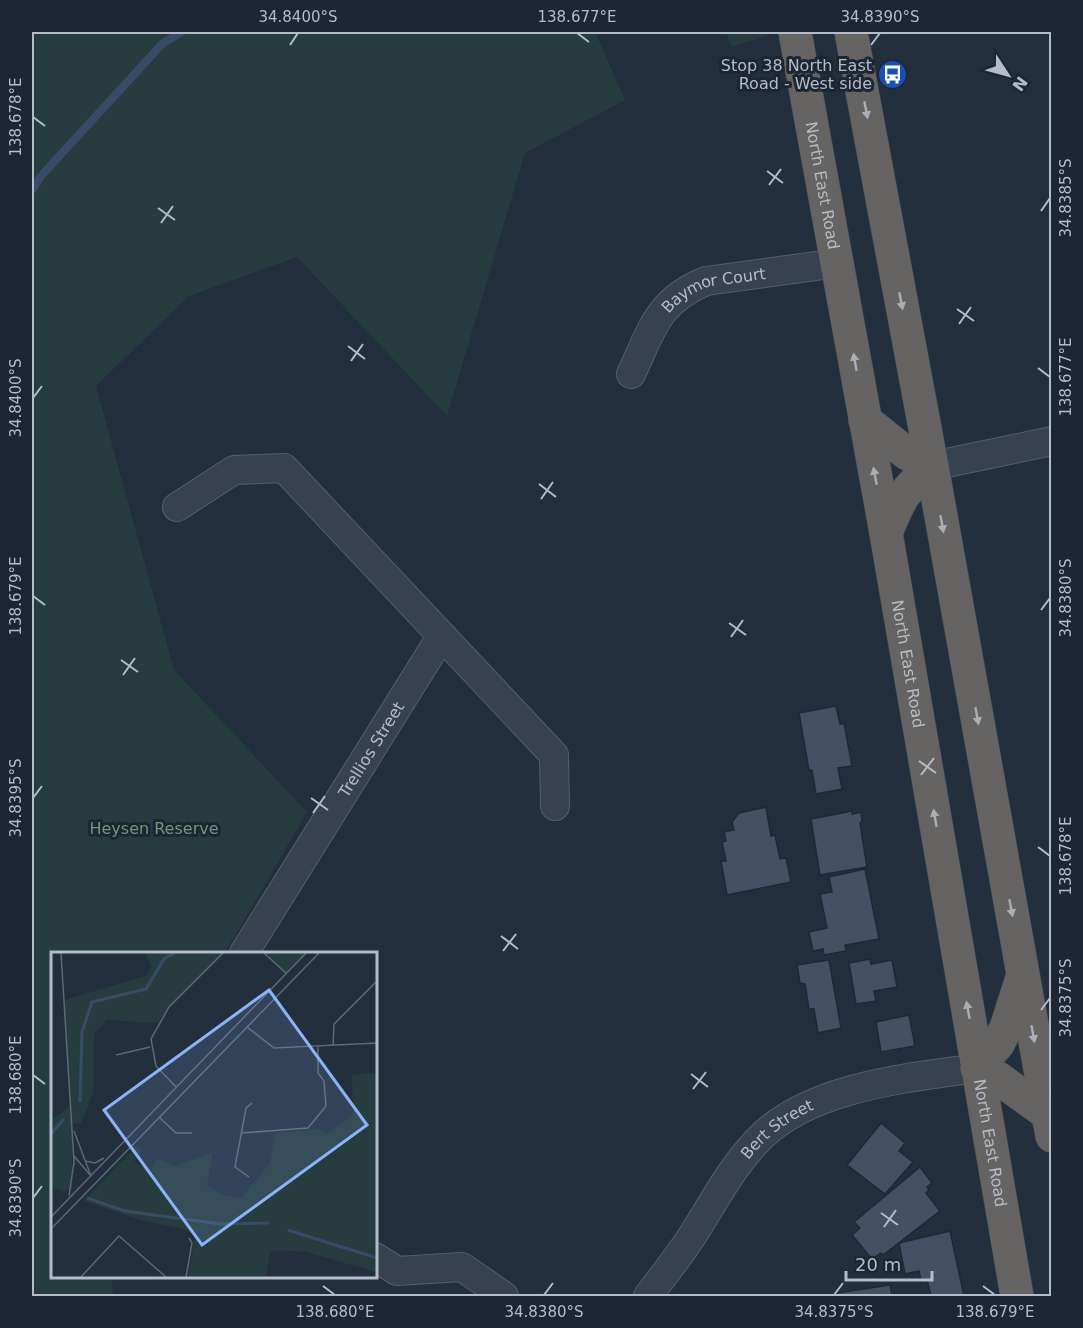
<svg xmlns="http://www.w3.org/2000/svg" width="1083" height="1328" font-family="'DejaVu Sans',sans-serif">
  <style>
    .green { fill: #263c3f }
    .lines { fill: none; stroke-linecap: round; stroke-linejoin: round }
    .stream { stroke: #394c67; stroke-width: 8 }
    .building { fill: #455162; stroke: #1f2835; stroke-width: 1.5 }
    .minor-casing { stroke: #565f6c; stroke-width: 30 }
    .trunk-casing { stroke: #434c59; stroke-width: 34 }
    .minor { stroke: #38414e; stroke-width: 28 }
    .trunk { stroke: #656462; stroke-width: 33 }
    .oneway { fill: #a8afba }
    .ticks { fill: none; stroke: #b4bcc9; stroke-width: 2 }
    .labels { text-anchor: middle; dominant-baseline: central; stroke-width: 6; stroke-linejoin: round; paint-order: stroke }
    .poi-label { font-size: 16px; fill: #b4bcc9; stroke: #1d2633; text-anchor: end }
    .street-label { font-size: 16px; fill: #b4bcc9; stroke: #1d2633 }
    .park-label { font-size: 16px; fill: #6b9a76; stroke: #1d2633 }
    .inset-river { fill: none; stroke: #394c67; stroke-width: 3 }
    .inset-road { fill: none; stroke: #5e6776; stroke-width: 1.5 }
    .view { fill: #8ab4f8; fill-opacity: 0.15; stroke: #8ab4f8; stroke-width: 3 }
    .inset-edge { fill: none; stroke: #b4bcc9; stroke-width: 3 }
    .neatline { fill: none; stroke: #b4bcc9; stroke-width: 2 }
    .ticks-label { font-size: 15px; text-anchor: middle; fill: #b4bcc9 }
  </style>
  <rect width="100%" height="100%" fill="#242f3e"/>
  <!-- green -->
  <path class="green" d="M32 32H595L625 100 525 153 447 416 297 257 189 296 96 386 174 670 307 812 225 953H52V1276H112L113 1296H32Z
    M726 32H766L767 36 732 47Z"/>
  <g class="lines">
    <!-- stream -->
    <path class="stream" d="M32 190 41 176 163 43 182 32"/>
  </g>
  <!-- building -->
  <path class="building" d="M836 706 840 724 844 723 852 766 838 768 842 789 816 794 812 770H809L799 713Z
    M766 807 771 836 775 835 780 859 786 858 791 882 727 895 721 861H726L722 842 726 841 724 832 734 830 732 822 739 813Z
    M852 811V814L861 812 862 822 860 823 867 867 820 875 811 819Z
    M865 869 879 939 845 945 846 951 824 955 823 949 813 951 809 932 827 928 820 894 832 892 829 877Z
    M870 959 871 964 892 960 897 987 874 991 876 1001 856 1004 849 963Z
    M829 960 841 1028 818 1033 814 1009H809L805 984 800 983 797 965Z
    M909 1015 915 1046 881 1052 876 1022Z
    M881 1123 905 1143 899 1151 913 1162 885 1194 847 1165Z
    M920 1167 932 1183 927 1187 929 1190 926 1193 940 1211 883 1255 881 1253 872 1259 852 1235 860 1228 854 1222Z
    M950 1231 964 1296H931L927 1280 921 1281 919 1271 905 1274 899 1243Z
    M890 1285 892 1296H838L837 1293Z"/>
  <g class="lines">
    <defs>
      <g id="minor">
        <path id="s1" d="M631 374C652 330 657 301 706 281L838 263"/>
        <path d="M932 466 1052 441"/>
        <path d="M177 507 234 470 284 468 554 755 555 806"/>
        <path id="s2" d="M244 953 441 637"/>
        <path d="M375 1257 397 1271 462 1267 504 1296"/>
        <path id="s3" d="M648 1296C663 1276 680 1255 694 1233 715 1200 733 1164 762 1136 814 1086 909 1078 977 1068"/>
      </g>
      <g id="trunk">
        <path id="s4" d="M795 32 886 533 1017 1296"/>
        <path d="M851 32 932 466 1052 1136"/>
        <path d="M865 420 906 453 932 466"/>
        <path d="M886 533C900 498 903 492 932 466"/>
        <path d="M977 1068 998 1044 1006 1028 1021 981"/>
        <path d="M977 1068 998 1078 1048 1114"/>
      </g>
    </defs>
    <!-- minor casing -->
    <use href="#minor" class="minor-casing"/>
    <!-- trunk casing -->
    <use href="#trunk" class="trunk-casing"/>
    <!-- minor -->
    <use href="#minor" class="minor"/>
    <!-- trunk -->
    <use href="#trunk" class="trunk"/>
  </g>
  <!-- one-way arrows -->
  <defs><path id="oneway-solid" d="M-6-.8H1V-3.2L6.5 0L1 3.2V.8H-6Z" transform="scale(1.5)"/></defs>
  <g class="oneway">
    <use href="#oneway-solid" transform="translate(866 110) rotate(79)"/>
    <use href="#oneway-solid" transform="translate(901 301) rotate(79)"/>
    <use href="#oneway-solid" transform="translate(855 362) rotate(-100)"/>
    <use href="#oneway-solid" transform="translate(875 476) rotate(-101)"/>
    <use href="#oneway-solid" transform="translate(942 524) rotate(80)"/>
    <use href="#oneway-solid" transform="translate(977 716) rotate(80)"/>
    <use href="#oneway-solid" transform="translate(935 818) rotate(-100)"/>
    <use href="#oneway-solid" transform="translate(1011 908) rotate(80)"/>
    <use href="#oneway-solid" transform="translate(968 1010) rotate(-100)"/>
    <use href="#oneway-solid" transform="translate(1033 1034) rotate(80)"/>
  </g>
  <!-- ticks -->
  <path class="ticks" d="M577 33 589 42M290 45 298 33M871 45 880 33M33 117 45 126M767 171 783 183M769 185 781 169M158 208 175 220M1041 211 1050 198M161 223 173 206M957 309 974 321M959 324 971 307M348 346 365 359M351 361 363 344M1038 368 1050 377M33 398 42 386M539 484 556 497M541 499 553 482M33 596 45 605M1041 610 1050 598M729 623 746 635M731 637 743 620M121 660 138 672M123 675 135 658M919 761 936 773M921 775 934 758M33 798 42 786M311 798 328 810M313 813 325 796M1038 847 1050 856M501 936 518 949M503 951 516 934M1041 1010 1050 998M691 1074 708 1087M33 1075 45 1084M693 1089 706 1072M33 1198 42 1186M881 1213 898 1225M884 1227 896 1210M323 1286 335 1295M983 1286 995 1295M544 1295 553 1283M834 1295 843 1283"/>
  <!-- icons -->
  <defs>
    <symbol id="bus-disc" viewBox="-11 -11 22 22"><circle r="9.5" fill="#1a4fb4" stroke="#1d2633"/><path d="M-5-6H5V4H4V6H2V4H-2V6H-4V4H-5ZM-3.5-4V0h7V-4ZM-3.5 1.2v1.5H-2V1.2ZM2 1.2v1.5H3.5V1.2Z" fill="#fff"/></symbol>
  </defs>
  <g fill-rule="evenodd">
    <use href="#bus-disc" x="876" y="58" width="33" height="33"/>
  </g>
  <g class="labels">
    <!-- poi labels -->
    <g class="poi-label">
      <text x="872" y="65">Stop 38 North East<tspan x="872" dy="18">Road - West side</tspan></text>
    </g>
    <!-- street labels -->
    <g class="street-label">
      <text stroke="none"><textPath href="#s4" startOffset="156">North East Road</textPath></text>
      <text stroke="none"><textPath href="#s1" startOffset="128">Baymor Court</textPath></text>
      <text stroke="none"><textPath href="#s4" startOffset="642">North East Road</textPath></text>
      <text stroke="none"><textPath href="#s2" startOffset="240">Trellios Street</textPath></text>
      <text stroke="none"><textPath href="#s3" startOffset="213">Bert Street</textPath></text>
      <text stroke="none"><textPath href="#s4" startOffset="1128">North East Road</textPath></text>
    </g>
    <!-- park labels -->
    <g class="park-label">
      <text x="154" y="828">Heysen Reserve</text>
    </g>
  </g>
  <!-- overview -->
  <g transform="translate(51 952)">
    <rect width="326" height="326" fill="#242f3e"/>
    <path d="M95 1H173L119 54 107 71 56 68 43 82 42 141 30 171 21 172V236L12 240 0 234V169L20 153 13 48 95 24 100 15ZM212 1H255L235 21ZM325 121V320L255 300 227 298 219 300 215 325H137L145 280 86 267 33 249 86 194 91 198 83 209 99 219 107 206 123 214 162 200 156 233 171 243 190 246 219 211 224 181 265 177 277 181 302 162 301 123Z" fill="#263c3f"/>
    <path class="inset-river" d="M29 150 31 80 41 50 95 37 113 7 123 1M0 182 13 167M36 246 74 259 169 272 218 271M237 278 326 306"/>
    <path class="inset-road" d="M10 1 23 210 18 244M213 1 235 21M196 75 223 96 326 91M282 94 283 72 326 29M65 103 99 95M125 135 105 114 100 87 118 55 172 1M108 165 125 181H141M23 179 40 224M190 181 257 176 275 154 273 129 267 121V95M23 204 40 224M34 209 44 211 53 206M198 225 184 215 195 156 201 151M0 265 255 1M0 277 268 1M30 325 68 284 115 325M135 325 141 291 138 286"/>
    <path class="view" d="M218 38 316 173 151 293 53 158Z"/>
    <rect width="326" height="326" class="inset-edge"/>
  </g>
  <!-- border -->
  <rect width="1083" height="1328" fill="none" stroke="#1d2633" stroke-width="66"/>
  <!-- north arrow -->
  <g transform="translate(1008 75) rotate(126)" stroke="#1d2633" stroke-width="4.5" paint-order="stroke">
  <path d="M0-4.5L10 22L0 15L-10 22Z" fill="#b4bcc9"/>
  <text y="-9" font-size="16" font-weight="bold" text-anchor="middle" fill="#b4bcc9">N</text>
  </g>
  <!-- scale -->
  <path d="M846 1271v9h86v-9" fill="none" stroke="#b4bcc9" stroke-width="3"/>
  <text x="855" y="1271" font-size="18" fill="#b4bcc9" stroke="#1d2633" stroke-width="4.5" paint-order="stroke">20 m</text>
  <rect x="33" y="33" width="1017" height="1262" class="neatline"/>
  <g class="ticks-label">
    <text x="298" y="22">34.8400°S</text>
    <text x="577" y="22">138.677°E</text>
    <text x="880" y="22">34.8390°S</text>
    <text transform="translate(16 117) rotate(-90)" y="5">138.678°E</text>
    <text transform="translate(1066 198) rotate(-90)" y="5">34.8385°S</text>
    <text transform="translate(1066 377) rotate(-90)" y="5">138.677°E</text>
    <text transform="translate(16 398) rotate(-90)" y="5">34.8400°S</text>
    <text transform="translate(16 596) rotate(-90)" y="5">138.679°E</text>
    <text transform="translate(1066 598) rotate(-90)" y="5">34.8380°S</text>
    <text transform="translate(16 798) rotate(-90)" y="5">34.8395°S</text>
    <text transform="translate(1066 856) rotate(-90)" y="5">138.678°E</text>
    <text transform="translate(1066 998) rotate(-90)" y="5">34.8375°S</text>
    <text transform="translate(16 1075) rotate(-90)" y="5">138.680°E</text>
    <text transform="translate(16 1198) rotate(-90)" y="5">34.8390°S</text>
    <text x="335" y="1317">138.680°E</text>
    <text x="544" y="1317">34.8380°S</text>
    <text x="834" y="1317">34.8375°S</text>
    <text x="995" y="1317">138.679°E</text>
  </g>
</svg>
